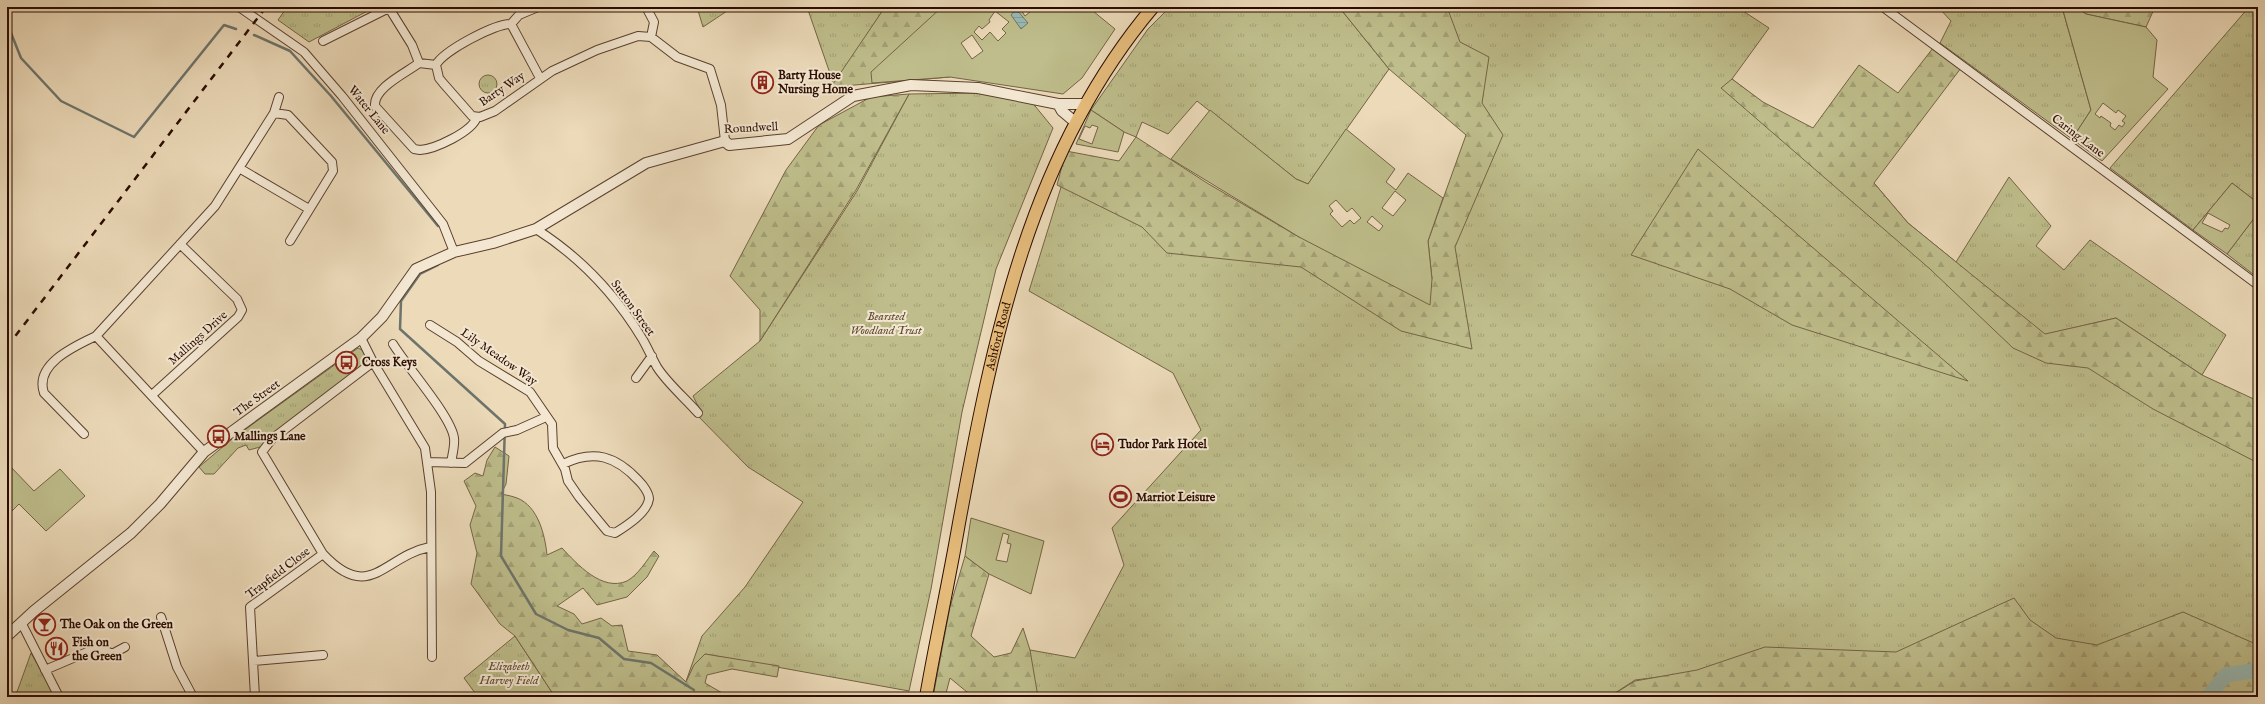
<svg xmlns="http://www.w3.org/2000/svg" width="2265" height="704" font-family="'IM FELL English',serif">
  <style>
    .grass { fill: url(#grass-tufts); stroke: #746446 }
    .forest { fill: url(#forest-firs); stroke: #746446 }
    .garden { fill: #bebd8b; stroke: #746446; fill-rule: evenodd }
    .water { fill: url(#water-rules); stroke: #6d746c }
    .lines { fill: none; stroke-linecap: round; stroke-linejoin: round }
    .stream { stroke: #6d746c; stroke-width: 2.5 }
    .river { stroke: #99bab4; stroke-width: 15 }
    .minor-casing { stroke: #5b402e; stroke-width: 10 }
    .tertiary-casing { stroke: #5b402e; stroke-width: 12 }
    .primary-casing { stroke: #2b0c00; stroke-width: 14 }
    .minor { stroke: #f3e7d2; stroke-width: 8 }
    .tertiary { stroke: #f3e7d2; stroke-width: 10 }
    .primary { stroke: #e6bd7c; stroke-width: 12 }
    .rail { stroke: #2b0c00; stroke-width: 2.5; stroke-dasharray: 7 7; stroke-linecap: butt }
    .labels { text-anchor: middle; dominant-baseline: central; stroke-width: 4; stroke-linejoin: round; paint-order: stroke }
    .poi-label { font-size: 12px; font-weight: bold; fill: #2b0c00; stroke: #f3e7d2; text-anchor: start }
    .street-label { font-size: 12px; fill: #2b0c00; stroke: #f3e7d2 }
    .park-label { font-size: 12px; font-style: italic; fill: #5e4a31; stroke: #f3e7d2 }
  </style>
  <defs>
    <pattern id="grass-tufts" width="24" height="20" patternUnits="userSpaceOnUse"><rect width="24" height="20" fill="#bebd8b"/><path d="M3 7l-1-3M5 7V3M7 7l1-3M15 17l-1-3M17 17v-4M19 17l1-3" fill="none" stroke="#a3a176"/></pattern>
    <pattern id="forest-firs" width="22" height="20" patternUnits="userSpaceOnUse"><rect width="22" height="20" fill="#bebd8b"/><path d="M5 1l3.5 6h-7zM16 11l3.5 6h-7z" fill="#a3a176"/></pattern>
    <pattern id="water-rules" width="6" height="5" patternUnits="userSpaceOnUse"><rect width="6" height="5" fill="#99bab4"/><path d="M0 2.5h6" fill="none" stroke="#849f99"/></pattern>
  </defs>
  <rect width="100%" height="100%" fill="#ecdab9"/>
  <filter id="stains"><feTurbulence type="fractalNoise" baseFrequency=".005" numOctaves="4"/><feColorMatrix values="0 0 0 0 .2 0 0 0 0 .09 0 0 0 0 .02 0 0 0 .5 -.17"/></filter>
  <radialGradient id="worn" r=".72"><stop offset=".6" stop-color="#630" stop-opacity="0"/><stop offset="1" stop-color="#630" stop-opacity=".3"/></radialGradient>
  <!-- grass -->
  <path class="grass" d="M287 7H375L309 42 278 20Z
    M697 7H733L703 27Z
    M807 7H885L834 85Z
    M1170 7H1339L1389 69 1308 184 1296 179 1197 101 1168 134 1142 122 1136 137 1124 132 1091 110 1148 29Z
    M1384 7H1737L1769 28 1732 79 1807 137 1874 183 1908 223 1956 262 2009 177 2051 226 2036 246 2064 270 2090 240 2226 335 2202 375 2116 318 2047 334 2258 404V652L1812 658 1635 680 1609 697H1033L1030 650 1075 658 1124 565 1112 528 1201 430 1173 373 1029 291 1070 158 1430 305 1492 143Z
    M1938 7H2062L2091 110 2072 139 1940 43 1951 21Z
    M2249 7H2258V203L2232 183 2193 230 2110 168Z
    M479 84a9 9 0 1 1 18 0a9 9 0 1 1-18 0Z
    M982 93 1031 101 1053 128 996 269 962 412 931 589 909 691 705 654 691 683 692 697H643L684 687 702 636 745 587 803 502 748 467 696 414 700 410 693 396 760 341 857 191 909 94Z
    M2258 213V278L2227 254Z
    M358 348 364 351 367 362 272 434 260 447 249 450 246 445 238 448 214 474H205L199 467 232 439Z
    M515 636 555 697H478L464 678Z
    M31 653 56 697H7V694L17 692Z"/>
  <!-- forest -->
  <path class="forest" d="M885 7H951L950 77 831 87Z
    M1339 7H1447L1460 42 1489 57 1482 103 1503 135 1455 247 1472 349 1401 331 1301 267 1167 253 1142 227 1057 185 1066 151 1119 161 1136 137 1207 183 1299 237 1432 279 1428 241 1466 135 1389 69Z
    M2076 7H2155L2146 27 2086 14Z
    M1933 48 1961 68 1874 183 1908 223 2045 334 2116 318 2202 375 2258 401V463L2153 409 2088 368 2046 363 2013 348 1930 269 1721 88 1732 79 1763 102 1813 128 1859 65 1898 93Z
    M909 94 856 190 760 341V310L730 276 786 170 819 125 871 97Z
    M1698 149 1968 381 1792 325 1730 289 1631 255Z
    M495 447 509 456 506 484 501 494C506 495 512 496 517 498 538 506 545 535 547 555L562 548C577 564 602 592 627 581 638 575 647 560 654 551L659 556 647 577 627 597 597 605 583 588 557 606 574 614 582 624 601 618 612 626 622 625 628 651 657 655 686 682 694 665 705 654 779 666 777 677 732 669 707 675 705 683 729 697H555L515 636 500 624 471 584 477 553 470 525 476 506 464 481 475 473 483 476 487 460Z
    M965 556 989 574 971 636 994 657 1011 653 1023 628 1030 650 1038 697H973L950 678 945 697H933L950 607Z
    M2014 598 2030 620 2056 638 2097 645 2183 612 2258 645V697H1609L1635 681 1697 670 1765 647 1896 652Z"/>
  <!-- garden -->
  <path class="garden" d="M942 7H1019L1025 16 1031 11 1027 7H1088L1115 29 1082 78 1063 94 950 77 872 83 871 72ZM995 11 1009 22 1002 29 1006 33 998 41 990 32 982 40 974 32 979 26 982 29 990 22 989 20ZM972 35 983 51 972 59 961 43Z
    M2062 7H2076L2086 14 2146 27 2157 40 2153 77 2168 89 2102 161 2072 139 2091 110ZM2103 103 2116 113 2118 110 2126 116 2122 121 2125 123 2122 127 2119 125 2115 130 2110 126 2111 123 2101 116 2100 118 2095 114Z
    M1091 110 1124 132 1118 152 1076 144ZM1092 125 1098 127 1092 144 1079 139 1085 126 1090 128Z
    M1210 110 1296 179 1308 184 1346 129 1395 169 1386 182 1396 190 1408 173 1443 198 1428 241 1432 279 1430 305 1299 237 1171 159ZM1395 191 1406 200 1393 216 1382 208ZM1336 200 1347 212 1352 208 1361 218 1354 224 1350 220 1342 227 1330 214 1333 211 1329 206ZM1372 216 1383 226 1379 231 1367 222Z
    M2232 183 2258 203V213L2227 254 2193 230ZM2208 213 2230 225 2228 229 2225 228 2222 232 2202 223Z
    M7 463 34 491 60 469 85 496 46 531 19 504 7 516Z
    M971 518 1044 541 1031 594 989 574 965 556ZM1003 533 1009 535 1007 543 1011 544 1007 562 996 560Z"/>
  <!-- water -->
  <path class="water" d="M1016 9 1028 23 1021 29 1011 15Z"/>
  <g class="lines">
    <!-- stream -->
    <path class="stream" d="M7 23 21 58 61 101 134 137 224 25 236 29
      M254 35 290 51 331 96 438 226
      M438 265 420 274 401 301 400 329 505 424 501 556 536 614 568 630 599 638 624 659 651 663 694 690
      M1730 697 1733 695 1751 697"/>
    <!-- river -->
    <path class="river" d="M2208 697 2226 675 2258 670"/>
    <defs>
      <path id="minor" d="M239 7 304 52 342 96 443 224 454 252
        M646 7 654 22 651 37
        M1883 7 2258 285
        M511 24 519 15 538 7
        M323 41 389 8 412 45 419 63
        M436 65 419 63C406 73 373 88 375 106L414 149 420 150C435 149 472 132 477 117
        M540 78 511 24C496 23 443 51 436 65L439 78 443 83 472 116 480 117 495 111 552 71 597 50 638 36 651 37 677 57 710 69 721 105 725 141
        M274 113 279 97
        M239 168 309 209
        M536 229C580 257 616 295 643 340 648 349 652 358 657 367 667 383 685 398 698 413
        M430 325 457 342 479 361 530 392 552 424 553 448 565 469 568 481 579 497 607 531 615 533C626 526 647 513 649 499 649 493 643 485 639 481 616 456 594 449 563 464
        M361 338 373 362 425 448 431 492 432 657
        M393 344C407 367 451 416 454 438 455 446 452 456 451 463
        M373 362 272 439 262 452 323 554C370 604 384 556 430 547
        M636 378 652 356
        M152 395 238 317 242 310 237 299 180 244
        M84 434 44 393C34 364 75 346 96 336
        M204 452 96 336 215 206 274 113 288 115 332 162 333 171 290 241
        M427 462 465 463 503 433 517 430 546 417
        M161 617 177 667 193 697
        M22 624 59 697
        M253 661 323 655
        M45 670 99 647 112 654 125 647
        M255 697 250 607 323 554"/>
      <path id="tertiary" d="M1058 104 1062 111 1075 122
        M7 636 34 611 131 533 160 504 204 452 361 338 382 317 416 269 454 252 493 243 536 229 646 163 725 141 729 145 788 139 853 96 911 85 978 88 1058 104H1084"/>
      <g id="primary">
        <path id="s1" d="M926 697C936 639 949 581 959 523 993 339 1029 154 1153 7"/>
      </g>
    </defs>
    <!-- minor casing -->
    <use href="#minor" class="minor-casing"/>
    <!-- tertiary casing -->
    <use href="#tertiary" class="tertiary-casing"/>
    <!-- primary casing -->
    <use href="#primary" class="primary-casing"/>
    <!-- minor -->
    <use href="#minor" class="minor"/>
    <!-- tertiary -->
    <use href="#tertiary" class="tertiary"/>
    <!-- primary -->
    <use href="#primary" class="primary"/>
    <!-- rail -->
    <path class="rail" d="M7 347 266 7"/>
  </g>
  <!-- icons -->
  <defs>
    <symbol id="building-ring" viewBox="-11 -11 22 22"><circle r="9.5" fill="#f3e7d2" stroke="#8f2418" stroke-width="1.5"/><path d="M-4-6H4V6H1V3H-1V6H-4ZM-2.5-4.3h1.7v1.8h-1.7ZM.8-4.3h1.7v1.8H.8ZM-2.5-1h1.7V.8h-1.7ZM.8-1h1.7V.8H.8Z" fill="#8f2418"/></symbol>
    <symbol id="bus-ring" viewBox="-11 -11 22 22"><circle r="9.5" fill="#f3e7d2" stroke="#8f2418" stroke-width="1.5"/><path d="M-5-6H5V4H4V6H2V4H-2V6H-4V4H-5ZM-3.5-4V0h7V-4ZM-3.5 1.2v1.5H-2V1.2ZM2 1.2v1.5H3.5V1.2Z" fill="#8f2418"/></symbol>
    <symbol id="hotel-ring" viewBox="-11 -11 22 22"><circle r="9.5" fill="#f3e7d2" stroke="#8f2418" stroke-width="1.5"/><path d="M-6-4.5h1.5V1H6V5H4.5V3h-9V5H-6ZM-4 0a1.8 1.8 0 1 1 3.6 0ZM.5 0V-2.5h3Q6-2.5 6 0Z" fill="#8f2418"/></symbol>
    <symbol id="stadium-ring" viewBox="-11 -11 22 22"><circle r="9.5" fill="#f3e7d2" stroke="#8f2418" stroke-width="1.5"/><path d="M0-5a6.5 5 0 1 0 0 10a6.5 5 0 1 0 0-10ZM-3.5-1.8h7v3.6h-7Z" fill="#8f2418"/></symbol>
    <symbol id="bar-ring" viewBox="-11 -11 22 22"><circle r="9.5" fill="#f3e7d2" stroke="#8f2418" stroke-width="1.5"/><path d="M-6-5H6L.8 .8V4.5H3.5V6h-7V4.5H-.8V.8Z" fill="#8f2418"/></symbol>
    <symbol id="restaurant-ring" viewBox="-11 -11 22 22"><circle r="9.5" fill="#f3e7d2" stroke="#8f2418" stroke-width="1.5"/><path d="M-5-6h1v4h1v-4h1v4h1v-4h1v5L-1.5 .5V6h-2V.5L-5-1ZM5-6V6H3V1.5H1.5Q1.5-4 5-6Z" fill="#8f2418"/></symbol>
  </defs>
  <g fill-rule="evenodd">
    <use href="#building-ring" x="750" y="70" width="25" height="25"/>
    <use href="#bus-ring" x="334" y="350" width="25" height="25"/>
    <use href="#bus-ring" x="206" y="424" width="25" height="25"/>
    <use href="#hotel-ring" x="1090" y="432" width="25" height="25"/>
    <use href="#stadium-ring" x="1108" y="484" width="25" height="25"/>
    <use href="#bar-ring" x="32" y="612" width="25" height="25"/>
    <use href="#restaurant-ring" x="44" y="636" width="25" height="25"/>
  </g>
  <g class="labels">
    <!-- poi labels -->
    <g class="poi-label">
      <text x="778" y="75">Barty House<tspan x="778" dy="14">Nursing Home</tspan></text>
      <text x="362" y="362">Cross Keys</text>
      <text x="234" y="436">Mallings Lane</text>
      <text x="1118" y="444">Tudor Park Hotel</text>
      <text x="1136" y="497">Marriot Leisure</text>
      <text x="60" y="624">The Oak on the Green</text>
      <text x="72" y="642">Fish on<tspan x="72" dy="14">the Green</tspan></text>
    </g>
    <!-- street labels -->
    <g class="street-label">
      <text transform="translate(502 89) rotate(-34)">Barty Way</text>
      <text transform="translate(369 110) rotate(51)">Water Lane</text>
      <text transform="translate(751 128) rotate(-3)">Roundwell</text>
      <text transform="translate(2078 136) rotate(37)">Caring Lane</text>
      <text transform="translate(633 308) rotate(54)">Sutton Street</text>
      <text stroke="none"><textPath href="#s1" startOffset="368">Ashford Road</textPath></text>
      <text transform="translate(198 338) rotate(-42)">Mallings Drive</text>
      <text transform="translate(499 357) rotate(35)">Lily Meadow Way</text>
      <text transform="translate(257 398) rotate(-36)">The Street</text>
      <text transform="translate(278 573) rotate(-37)">Trapfield Close</text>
    </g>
    <!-- park labels -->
    <g class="park-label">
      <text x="886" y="316">Bearsted<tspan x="886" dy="14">Woodland Trust</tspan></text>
      <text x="509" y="666">Elizabeth<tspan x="509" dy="14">Harvey Field</tspan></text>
    </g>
  </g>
  <!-- margin -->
  <rect width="2265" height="704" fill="none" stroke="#ecdab9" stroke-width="24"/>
  <rect x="8" y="8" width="2249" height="688" fill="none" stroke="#2b0c00" stroke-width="2"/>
  <rect x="12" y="12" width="2241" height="680" fill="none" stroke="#2b0c00"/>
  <rect width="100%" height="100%" filter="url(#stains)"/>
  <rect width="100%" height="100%" fill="url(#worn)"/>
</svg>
